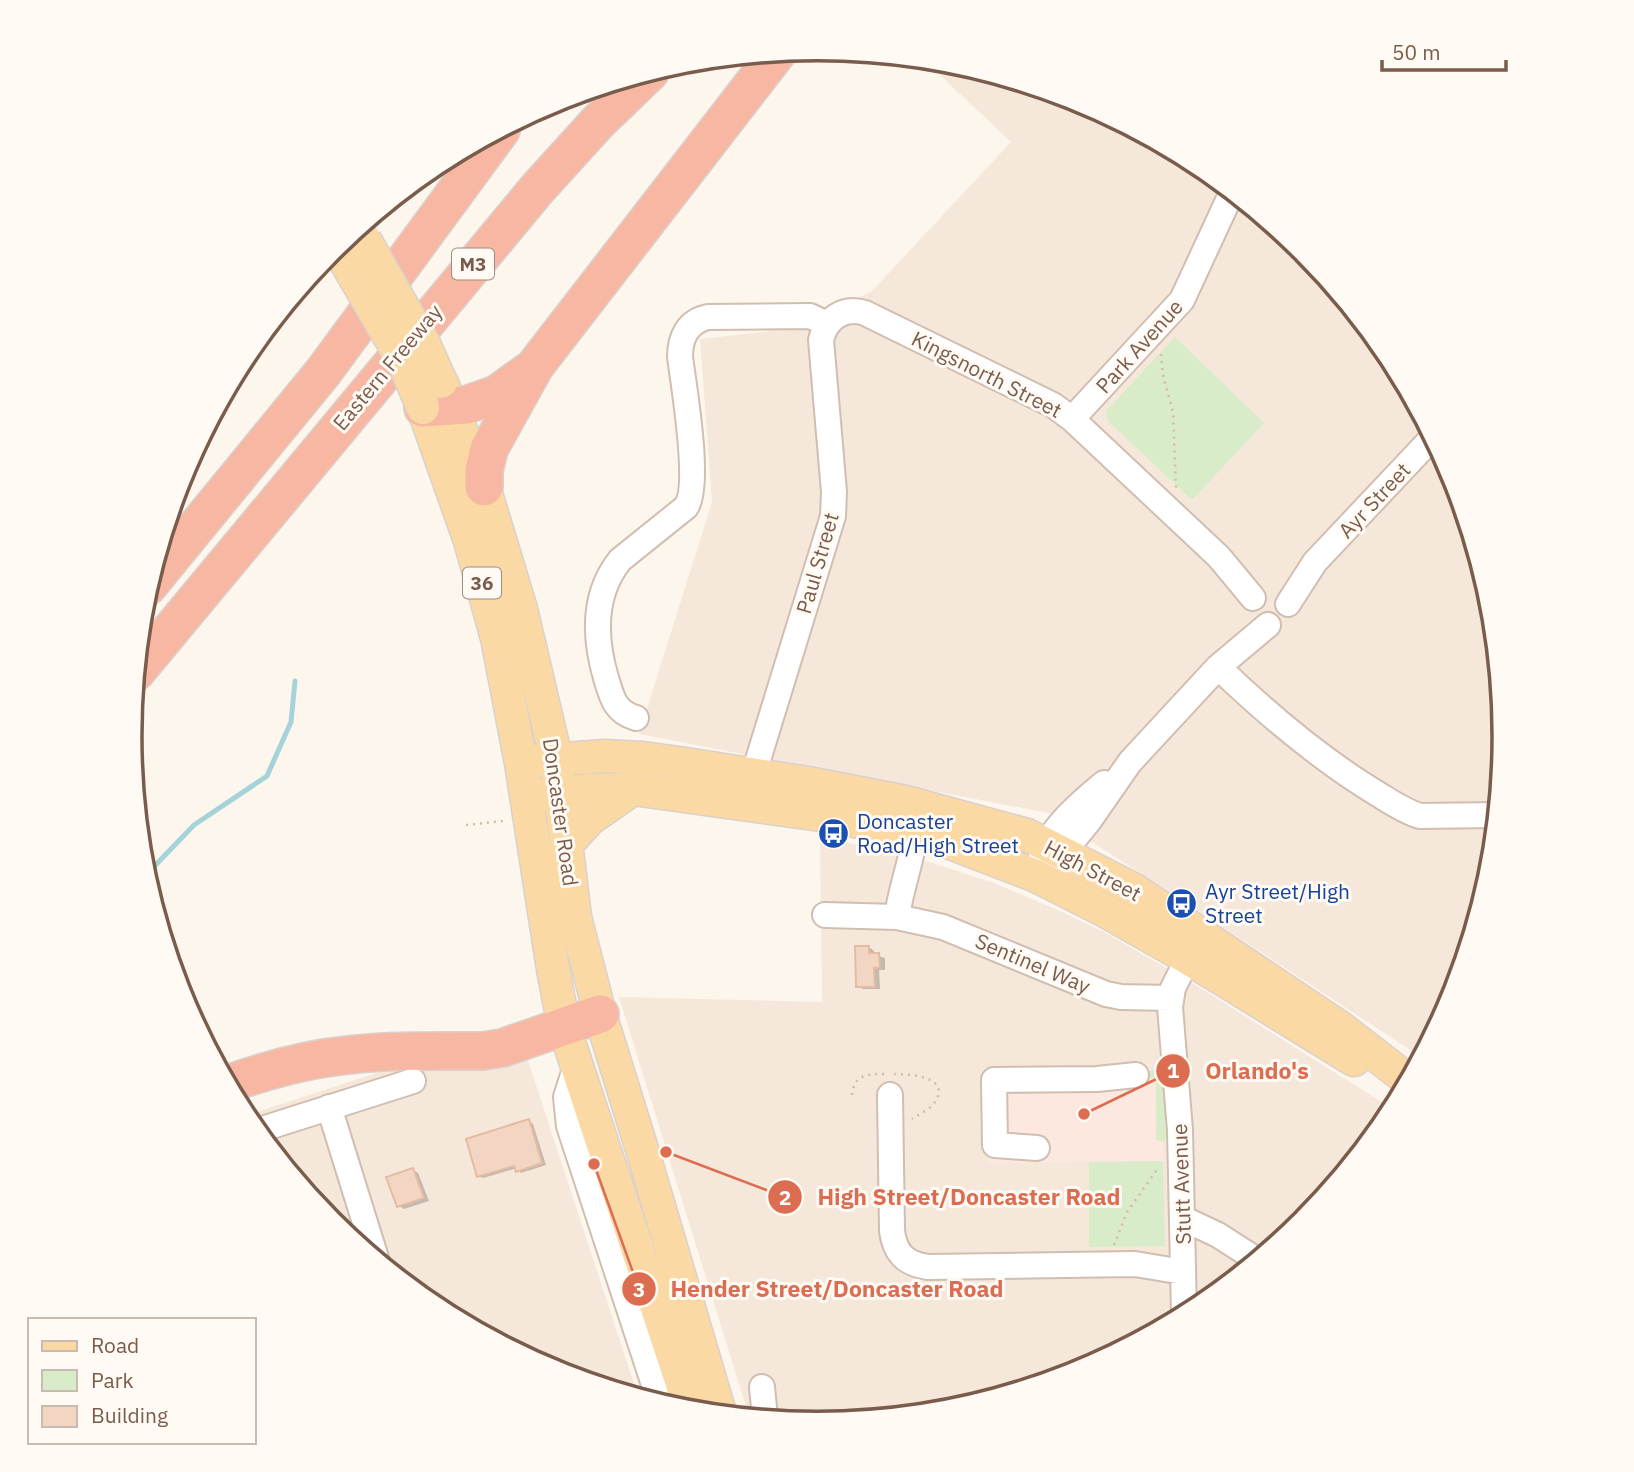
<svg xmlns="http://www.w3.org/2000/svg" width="1634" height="1472" font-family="'IBM Plex Sans',sans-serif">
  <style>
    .residential { fill: #f5e8da }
    .commercial { fill: #fde8e0 }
    .green { fill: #d8ecc9 }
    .shadow { fill: #0003 }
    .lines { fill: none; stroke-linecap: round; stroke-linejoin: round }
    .stream { stroke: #a5d3da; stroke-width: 5 }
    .building { fill: #f3d5c3; stroke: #e6bba3; stroke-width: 2 }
    .minor-casing { stroke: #d1beb0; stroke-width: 28 }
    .major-casing { stroke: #dad1cd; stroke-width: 35 }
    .highway-casing { stroke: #dad1cd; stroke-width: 40 }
    .path { stroke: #d9b8a5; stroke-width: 2.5; stroke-dasharray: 2 5; stroke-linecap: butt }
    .minor { stroke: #fff; stroke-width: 24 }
    .major { stroke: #fbd9a5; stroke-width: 32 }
    .highway { stroke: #f7b7a3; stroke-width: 37 }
    .major-bridge-casing { stroke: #dad1cd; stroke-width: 35; stroke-linecap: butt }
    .major-bridge { stroke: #fbd9a5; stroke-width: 32 }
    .labels { text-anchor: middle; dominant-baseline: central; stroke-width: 6; stroke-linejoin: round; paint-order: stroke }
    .shield { fill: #fffaf3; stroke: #a28b7f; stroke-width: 2 }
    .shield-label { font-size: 19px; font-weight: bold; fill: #7a5c4d }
    .street-label { font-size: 21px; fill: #7a5c4d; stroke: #fffaf3 }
    .transit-label { font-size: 21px; fill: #164399; stroke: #fffaf3; text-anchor: start }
    .rim { fill: none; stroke: #7a5c4d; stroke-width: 3.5 }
    .leader { fill: none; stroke: #dc6d51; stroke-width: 2.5 }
    .callout-dot { fill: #dc6d51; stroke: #fffaf3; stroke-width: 2.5 }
    .mark-label { font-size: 21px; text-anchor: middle; font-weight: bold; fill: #fff }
    .callout-label { font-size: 23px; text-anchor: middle; font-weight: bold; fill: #dc6d51; stroke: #fffaf3; stroke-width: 6; stroke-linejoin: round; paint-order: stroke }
  </style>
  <rect width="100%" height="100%" fill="#fdf6ec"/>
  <!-- residential -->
  <path class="residential" d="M923 59 951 62 1080 101 1199 165 1303 251 1388 355 1452 473 1491 602 1504 736 1491 870 1452 999 1421 1057 1048 813 639 734 712 502 700 339 797 328 872 291 1011 142Z
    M820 837 911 856 994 883 1060 911 1106 933 1194 984 1393 1109 1388 1118 1302 1222 1198 1307 1080 1371 951 1410 817 1423 749 1416 619 997 822 1002Z
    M517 1027 638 1396 554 1371 435 1307 331 1221 245 1116Z"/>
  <!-- commercial -->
  <path class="commercial" d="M1158 1070 1161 1071 1167 1140 1163 1142V1161L988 1163 985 1096 1115 1071Z"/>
  <!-- green -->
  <path class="green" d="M1175 337 1264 423 1192 500 1107 420 1106 411Z
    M1154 1069 1165 1075 1170 1138 1163 1142 1156 1140V1078H1146V1073Z
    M1163 1161 1165 1246 1089 1247V1162Z"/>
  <!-- shadow -->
  <path class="shadow" d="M869 947 874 951V955L885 958V970H879L880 989H863L858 986Z
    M529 1121 533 1124 546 1165 521 1173 517 1168 483 1178 478 1176Z
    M413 1170 418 1173 429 1201 404 1209 399 1206Z"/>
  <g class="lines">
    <!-- stream -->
    <path class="stream" d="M145 876 194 825 267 776 291 722 295 681"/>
  </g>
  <!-- building -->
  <path class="building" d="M855 946H869V953H879L880 968H874L875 987H856Z
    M529 1119 542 1163 516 1172 514 1166 477 1177 466 1139Z
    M413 1168 424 1198 397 1207 386 1177Z"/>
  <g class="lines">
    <defs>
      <path id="minor" d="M1072 419 1182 300 1232 192
        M1288 604 1315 562 1433 437
        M1218 667C1266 713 1316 756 1373 791 1388 800 1403 811 1420 816L1496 815
        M636 718C615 712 612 698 606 678 594 637 593 594 620 560L686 507C701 485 684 388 680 357 680 337 688 321 708 317L810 316 827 324
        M749 789 833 516 834 492 821 340C826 319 843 306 865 313L1053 405 1072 419 1219 557 1253 598
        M1041 858C1048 830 1082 801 1104 783
        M1036 876 1063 853 1089 821 1130 762 1218 667 1268 625
        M825 915 897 917 943 927 1106 994 1121 997 1170 998
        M897 917C901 882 918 850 914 815
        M577 1063 566 1097 569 1126 660 1403
        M890 1095 892 1231C895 1253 905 1264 928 1267L1135 1264 1183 1272
        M329 1107 376 1258
        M256 1131 413 1081
        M1037 1148 995 1145 994 1080 1097 1079 1136 1075
        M1182 1218 1218 1235 1257 1260
        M1184 1315 1180 1130 1170 1007 1173 988 1195 944
        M762 1387 765 1418"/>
      <path id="major" d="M442 383 484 487 521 609 556 758 575 917 600 1014 645 1159 720 1413
        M423 408 470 541 497 638 521 763 553 969 564 1027 691 1411
        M536 761 605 756 643 758 686 764 808 783 906 802 1027 835 1133 889 1341 1028 1408 1080
        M540 796 590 790 633 789 821 815 916 832 945 841 1036 876 1107 912 1188 958 1354 1060
        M566 845 590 819 633 789"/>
      <path id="highway" d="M423 408 466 405 497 394 529 371
        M484 487V471L489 449 535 366 777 53
        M148 586 324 371 501 130
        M136 672 538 188 598 122 650 72
        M228 1084C267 1070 307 1059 348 1055 393 1050 438 1051 483 1051L502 1048 600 1014"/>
    </defs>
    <!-- minor casing -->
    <use href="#minor" class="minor-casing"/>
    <!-- major casing -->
    <use href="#major" class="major-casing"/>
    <!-- highway casing -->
    <use href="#highway" class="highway-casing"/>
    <!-- path -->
    <path class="path" d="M1161 354 1163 375 1173 412 1176 489
      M466 825 504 821
      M894 1074C908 1074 952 1076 935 1102 930 1110 919 1114 912 1119
      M852 1095C854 1073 870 1074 888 1074
      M1114 1245 1127 1212 1159 1167"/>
    <!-- minor -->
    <use href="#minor" class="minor"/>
    <!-- major -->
    <use href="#major" class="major"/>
    <!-- highway -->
    <use href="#highway" class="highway"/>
    <defs>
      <path id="major-bridge" d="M365 240 424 344 441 382
        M345 261 403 360 423 408"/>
    </defs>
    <!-- major-bridge casing -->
    <use href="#major-bridge" class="major-bridge-casing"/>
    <!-- major-bridge -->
    <use href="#major-bridge" class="major-bridge"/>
  </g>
  <!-- icons -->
  <defs>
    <symbol id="bus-disc" viewBox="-11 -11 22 22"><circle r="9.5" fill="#1a4fb4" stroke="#fffaf3"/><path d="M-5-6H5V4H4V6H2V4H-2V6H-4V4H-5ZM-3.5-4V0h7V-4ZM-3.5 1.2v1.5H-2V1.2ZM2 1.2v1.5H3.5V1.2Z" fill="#fff"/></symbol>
  </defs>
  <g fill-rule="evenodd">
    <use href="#bus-disc" x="816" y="816" width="35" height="35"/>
    <use href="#bus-disc" x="1164" y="886" width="35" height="35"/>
  </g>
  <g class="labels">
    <!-- shield labels -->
    <g class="shield">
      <rect x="452" y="248.5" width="42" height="31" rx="5"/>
      <rect x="463" y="567.5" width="38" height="31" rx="5"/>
    </g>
    <g class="shield-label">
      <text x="473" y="264">M3</text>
      <text x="482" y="583">36</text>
    </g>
    <!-- street labels -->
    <g class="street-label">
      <text transform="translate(1139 346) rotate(-48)">Park Avenue</text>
      <text transform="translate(387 367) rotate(-50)">Eastern Freeway</text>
      <text transform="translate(987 374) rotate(27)">Kingsnorth Street</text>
      <text transform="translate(1374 500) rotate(-47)">Ayr Street</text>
      <text transform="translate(817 563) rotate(-74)">Paul Street</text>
      <text transform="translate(561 812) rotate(82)">Doncaster Road</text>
      <text transform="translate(1093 870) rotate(28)">High Street</text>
      <text transform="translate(1033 963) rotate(23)">Sentinel Way</text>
      <text transform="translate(1181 1184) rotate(-92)">Stutt Avenue</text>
    </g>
    <!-- transit labels -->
    <g class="transit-label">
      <text x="857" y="821">Doncaster<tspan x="857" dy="24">Road/High Street</tspan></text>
      <text x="1205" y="891">Ayr Street/High<tspan x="1205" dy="24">Street</tspan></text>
    </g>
  </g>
  <!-- crop -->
  <path d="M0 0H1634V1472H0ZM142 736a675 675 0 1 1 1350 0a675 675 0 1 1-1350 0Z" fill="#fffaf3" fill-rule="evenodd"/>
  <path class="rim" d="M142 736a675 675 0 1 1 1350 0a675 675 0 1 1-1350 0Z"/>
  <!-- callouts -->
  <path class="leader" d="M1084 1114L1173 1071M666 1152L785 1197M594 1164L639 1289"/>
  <g class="callout-dot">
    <circle cx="1084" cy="1114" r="7"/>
    <circle cx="666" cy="1152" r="7"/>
    <circle cx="594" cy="1164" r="7"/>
    <circle cx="1173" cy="1071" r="18"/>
    <circle cx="785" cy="1197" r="18"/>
    <circle cx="639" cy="1289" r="18"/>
  </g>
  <g class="mark-label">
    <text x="1173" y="1078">1</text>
    <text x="785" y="1205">2</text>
    <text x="639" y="1297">3</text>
  </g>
  <g class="callout-label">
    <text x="1257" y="1079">Orlando's</text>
    <text x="969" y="1205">High Street/Doncaster Road</text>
    <text x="837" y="1297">Hender Street/Doncaster Road</text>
  </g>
  <!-- legend -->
  <rect x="28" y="1318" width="228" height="126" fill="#fffaf3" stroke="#cabbb1" stroke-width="2"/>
  <rect x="42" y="1341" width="35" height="10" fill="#fbd9a5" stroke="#cabbb1" stroke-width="2"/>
  <text x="91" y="1353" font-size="21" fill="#7a5c4d">Road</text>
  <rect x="42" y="1370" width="35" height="21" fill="#d8ecc9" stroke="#cabbb1" stroke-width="2"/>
  <text x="91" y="1388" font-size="21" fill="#7a5c4d">Park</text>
  <rect x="42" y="1406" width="35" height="21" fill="#f3d5c3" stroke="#cabbb1" stroke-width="2"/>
  <text x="91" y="1423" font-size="21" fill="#7a5c4d">Building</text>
  <!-- scale -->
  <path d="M1382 60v10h124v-10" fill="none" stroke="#7a5c4d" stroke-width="3.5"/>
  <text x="1392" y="60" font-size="21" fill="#7a5c4d" stroke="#fffaf3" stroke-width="5" paint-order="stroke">50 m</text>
</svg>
